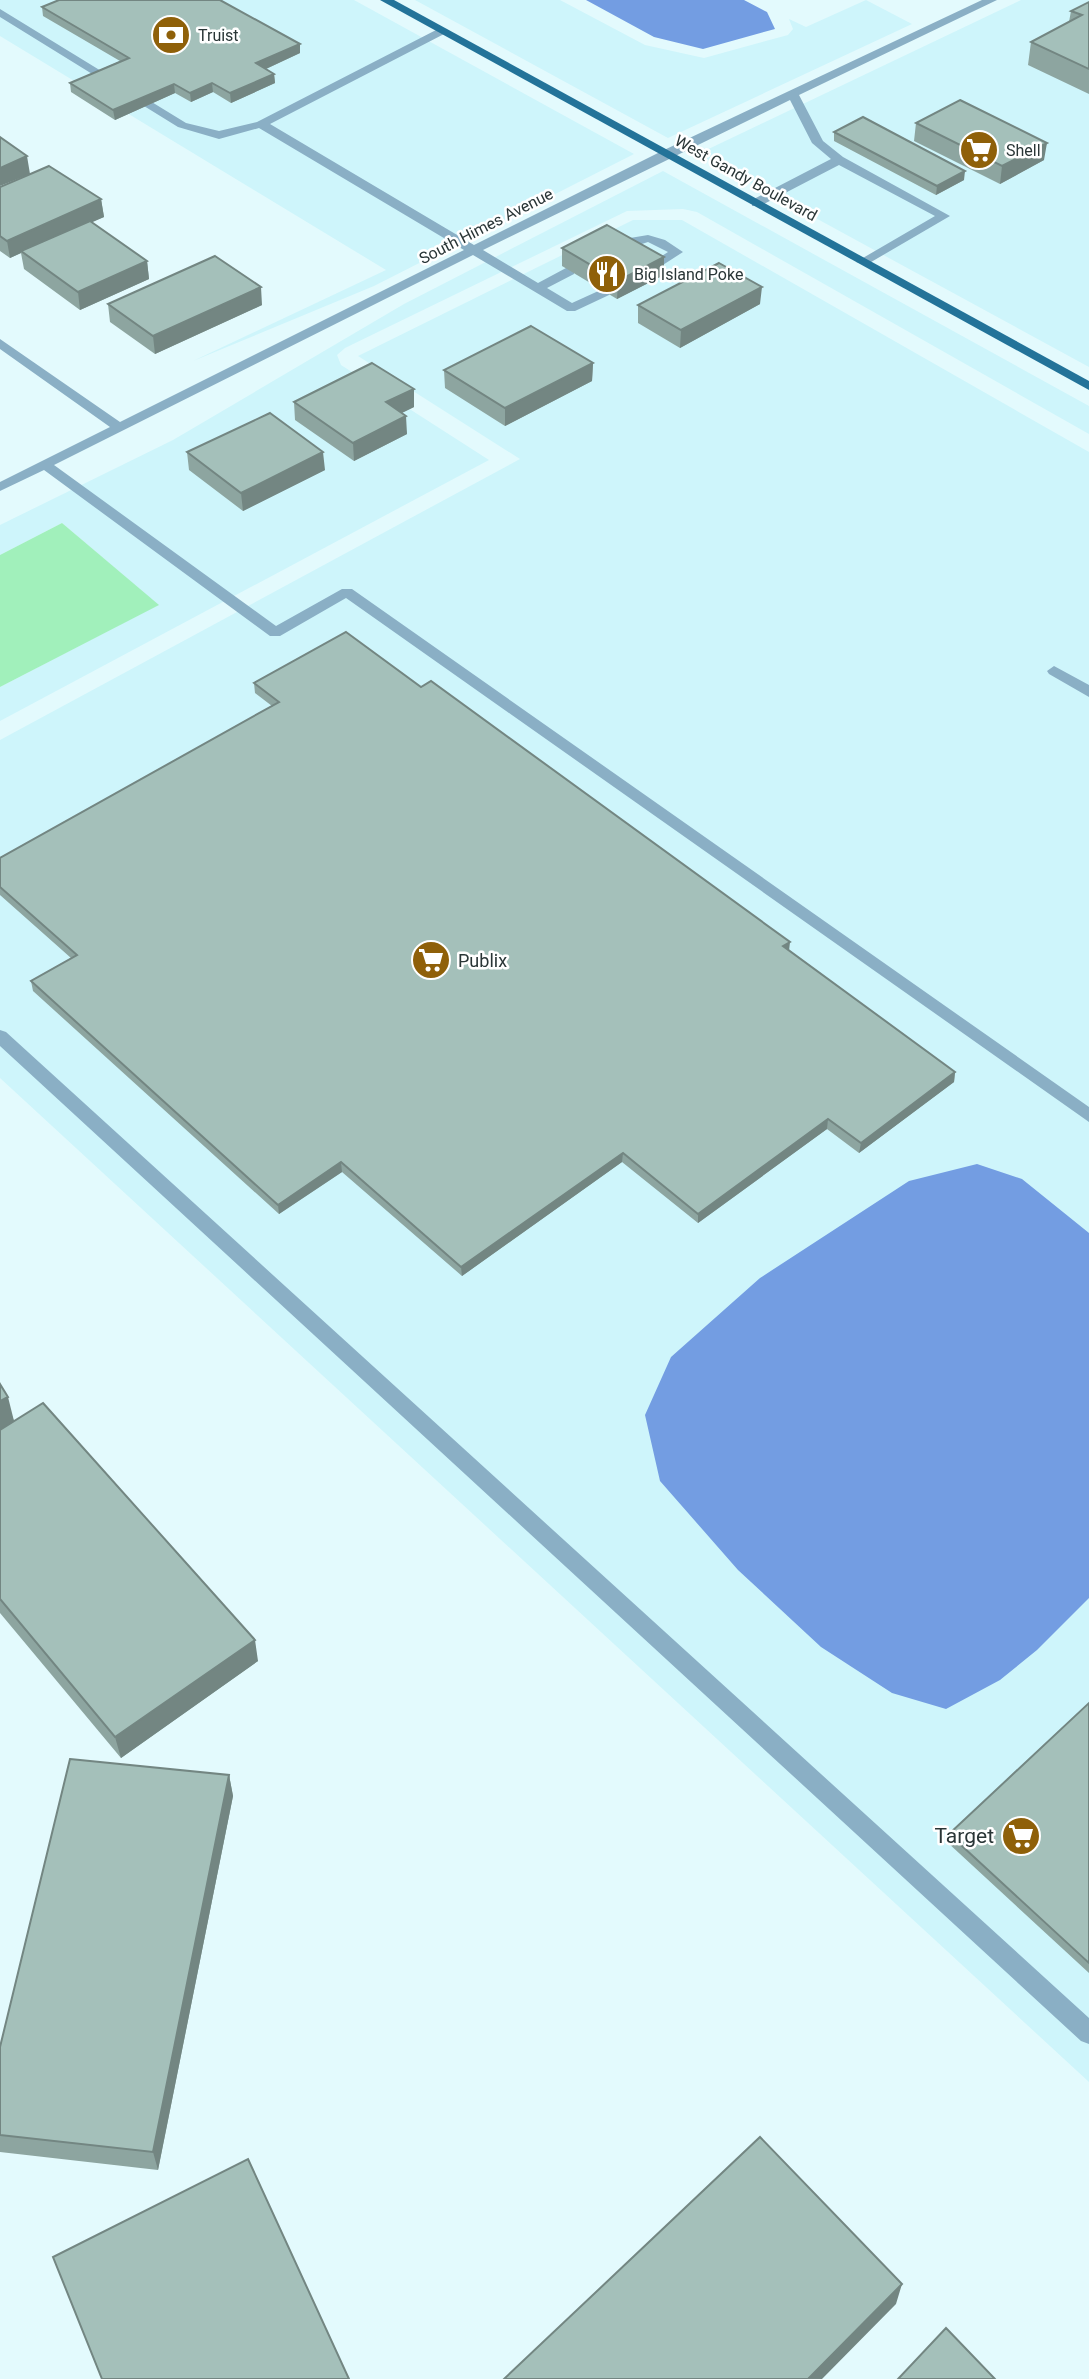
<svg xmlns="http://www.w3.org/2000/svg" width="1089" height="2379" font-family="Roboto,sans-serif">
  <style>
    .built { fill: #cef5fb }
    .green { fill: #a1f0bb }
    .water { fill: #739de2 }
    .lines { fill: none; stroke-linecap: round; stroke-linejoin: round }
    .minor { fill: #8aafc5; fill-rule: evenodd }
    .major { fill: #237399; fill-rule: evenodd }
    .wall { fill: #8da5a0 }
    .shaded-wall { fill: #738682 }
    .building { fill: #a4c0ba; stroke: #738682; stroke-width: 2 }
    .labels { text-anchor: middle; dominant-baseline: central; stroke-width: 5; stroke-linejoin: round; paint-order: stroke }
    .far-poi-label { font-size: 16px; fill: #293536; stroke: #fff; text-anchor: start }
    .far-street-label { font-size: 16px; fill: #293536; stroke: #fff }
    .poi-label { font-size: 18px; fill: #293536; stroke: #fff; text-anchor: start }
    .near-poi-label { font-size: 21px; fill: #293536; stroke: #fff; text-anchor: end }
  </style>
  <rect width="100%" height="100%" fill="#e3fafd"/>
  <!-- built -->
  <path class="built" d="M0 0H354L634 154 374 286 193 361 386 270 0 36Z
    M415 0H560L645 45 704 58 788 35 793 29 789 19 806 27 866 0 912 24 668 138Z
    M1021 0H1089V367L698 154Z
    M663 171 1089 406V434L697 212 683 209 627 211 345 348 337 355 341 365 489 460 0 721V687L158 605 62 523 0 555V525L173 440 404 304Z
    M633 220H682L1089 452V2082L0 1078V740L520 459 358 356Z"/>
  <!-- green -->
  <path class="green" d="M62 523 159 605 0 687V555Z"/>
  <!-- water -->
  <path class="water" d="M586 0H744L767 12 775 29 703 49 654 37Z
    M977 1164 1022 1179 1089 1233V1598L1037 1650 1000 1680 946 1709 892 1693 821 1647 738 1570 660 1481 645 1415 671 1357 760 1278 909 1181Z"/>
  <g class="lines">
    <!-- minor -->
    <path class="minor" d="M982 0H997L799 95 823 141 843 157 950 216 866 265 856 262 935 216 839 165 760 206H752V200L831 159 812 143 790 100 483 250 538 283 566 268H574V274L547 288 572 303 605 288 611 292 609 295 575 311H567L473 255 54 465 276 626 342 589H352L1089 1107V1122L346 598 280 636H270L44 470 0 491V482L110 427 0 349V339L120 422 464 250 259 128 219 139 178 127 0 17V9L186 123 219 131 257 122 438 29H446V33L270 124 474 245 662 151Z
      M648 235 665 240 683 252 652 272 648 271V265L668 252 648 242 617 252 611 248 630 238Z
      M1054 666 1089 685V697L1049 674 1047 671Z
      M0 1030 6 1032 1089 2018V2044L1081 2041 0 1046Z"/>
    <!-- major -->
    <path class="major" d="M380 0H394L1089 381V390Z"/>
  </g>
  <!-- wall -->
  <path class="wall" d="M1089 2V94L1028 65 1031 42 1069 22 1071 11Z
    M42 7 300 53 266 69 274 74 275 83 231 103 213 92 191 102 175 93 115 120 71 92 70 83 120 61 43 16Z
    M916 123 1044 160 1000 184 914 141Z
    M834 132 964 180 936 195 834 141Z
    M0 187 101 199 104 217 91 222 147 261 149 279 80 310 24 269 21 253 10 258 0 251Z
    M562 248 664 275 617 299 562 266Z
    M108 304 262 305 155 354 110 322Z
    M760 304 680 348 638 323V305Z
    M593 363 592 381 505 426 445 388 444 370Z
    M414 389V407L402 413 407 434 354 461 295 420 294 402Z
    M187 452 325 470 243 511 189 470Z
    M254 683 421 687 789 950 955 1072 954 1082 859 1153 827 1129 698 1223 622 1162 462 1276 342 1172 279 1214 33 991 31 981 71 958 0 895V858L272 706 255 693Z
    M0 1384 14 1421 258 1661 121 1758 0 1613Z
    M1089 1703V1973L947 1842 949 1834Z
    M229 1775 233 1796 158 2170 0 2152V2047Z"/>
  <!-- shaded-wall -->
  <path class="shaded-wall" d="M300 44V53L257 73 256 63Z
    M274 74 275 83 231 103 230 93Z
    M212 83 213 92 191 102 190 93Z
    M174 84 175 93 115 120 113 110Z
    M1047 143 1044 160 1000 184 1002 166Z
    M27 156 30 174 0 186V168Z
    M965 171 964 180 936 195 937 186Z
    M101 199 104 217 23 253 21 251V253L10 258 7 241Z
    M664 257V275L617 299 618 281Z
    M147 261 149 279 80 310 78 292Z
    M261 287 262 305 155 354 153 336Z
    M762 287 760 304 680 348 681 330Z
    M593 363 592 381 505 426V408Z
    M414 389V407L387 420 386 402Z
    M406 416 407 434 354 461 353 443Z
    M323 452 325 470 243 511 241 493Z
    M790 942 789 951 783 946Z
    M955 1072 954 1082 859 1153 861 1143Z
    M828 1119 827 1129 698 1223V1214Z
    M623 1153 622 1162 462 1276 461 1267Z
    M341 1162 342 1172 279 1214 278 1205Z
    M8 1397 15 1425 0 1432V1401Z
    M255 1640 258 1661 121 1758 115 1737Z
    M229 1775 233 1796 158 2170 153 2152Z
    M902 2284 896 2304 822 2379H808Z"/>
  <!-- building -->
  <path class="building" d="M59 0H220L300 44 256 63 274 74 230 93 212 83 190 93 174 84 113 110 70 83 129 58 42 7Z
    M1089 2V69L1031 42 1082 15 1071 11Z
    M960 100 1047 143 1002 166 916 123Z
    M863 117 965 171 937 186 834 132Z
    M0 137 27 156 0 168Z
    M49 166 101 199 7 241 0 236V187Z
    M90 221 147 261 78 292 21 251Z
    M607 225 664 257 618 281 562 248Z
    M215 256 261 287 153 336 108 304Z
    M719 263 762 287 681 330 638 305Z
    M531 326 593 363 505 408 444 370Z
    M372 363 414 389 386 402 406 416 353 443 294 402Z
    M270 413 323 452 241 493 187 452Z
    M346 632 421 687 431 681 790 942 783 946 955 1072 861 1143 828 1119 698 1214 623 1153 461 1267 341 1162 278 1205 31 981 77 955 0 887V858L279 702 254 683Z
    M0 1384 8 1397 0 1401Z
    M43 1403 255 1640 115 1737 0 1599V1430Z
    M1089 1703V1963L949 1834Z
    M70 1759 229 1775 153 2152 0 2135V2047Z
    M760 2137 902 2284 808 2379H504Z
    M248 2159 349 2379H102L53 2257Z
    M946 2328 995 2379H898Z"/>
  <!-- icons -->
  <defs>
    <symbol id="bank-disc" viewBox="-11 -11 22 22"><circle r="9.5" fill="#8f6009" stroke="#fff"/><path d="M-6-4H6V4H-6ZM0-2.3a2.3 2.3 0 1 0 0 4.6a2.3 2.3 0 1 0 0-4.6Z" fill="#fff"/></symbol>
    <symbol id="supermarket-disc" viewBox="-11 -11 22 22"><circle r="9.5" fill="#8f6009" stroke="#fff"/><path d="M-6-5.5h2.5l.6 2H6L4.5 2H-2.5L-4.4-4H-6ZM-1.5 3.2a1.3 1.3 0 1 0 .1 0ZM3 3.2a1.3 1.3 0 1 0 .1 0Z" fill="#fff"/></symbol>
    <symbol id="restaurant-disc" viewBox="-11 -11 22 22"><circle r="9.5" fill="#8f6009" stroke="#fff"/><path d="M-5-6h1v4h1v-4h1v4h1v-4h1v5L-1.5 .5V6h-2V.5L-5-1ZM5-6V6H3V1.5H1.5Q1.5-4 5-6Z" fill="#fff"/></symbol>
  </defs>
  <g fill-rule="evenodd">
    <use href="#bank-disc" x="149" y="13" width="44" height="44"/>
    <use href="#supermarket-disc" x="957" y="128" width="44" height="44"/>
    <use href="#restaurant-disc" x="585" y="252" width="44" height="44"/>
    <use href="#supermarket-disc" x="409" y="938" width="44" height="44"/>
    <use href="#supermarket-disc" x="999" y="1814" width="44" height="44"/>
  </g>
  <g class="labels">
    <!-- far-poi labels -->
    <g class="far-poi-label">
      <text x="198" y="35">Truist</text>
      <text x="1006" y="150">Shell</text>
      <text x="634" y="274">Big Island Poke</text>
    </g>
    <!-- far-street labels -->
    <g class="far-street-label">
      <text transform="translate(746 178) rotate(29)">West Gandy Boulevard</text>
      <text transform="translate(486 226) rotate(-27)">South Himes Avenue</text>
    </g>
    <!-- poi labels -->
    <g class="poi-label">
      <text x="458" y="960">Publix</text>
    </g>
    <!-- near-poi labels -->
    <g class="near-poi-label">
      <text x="994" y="1836">Target</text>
    </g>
  </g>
</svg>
